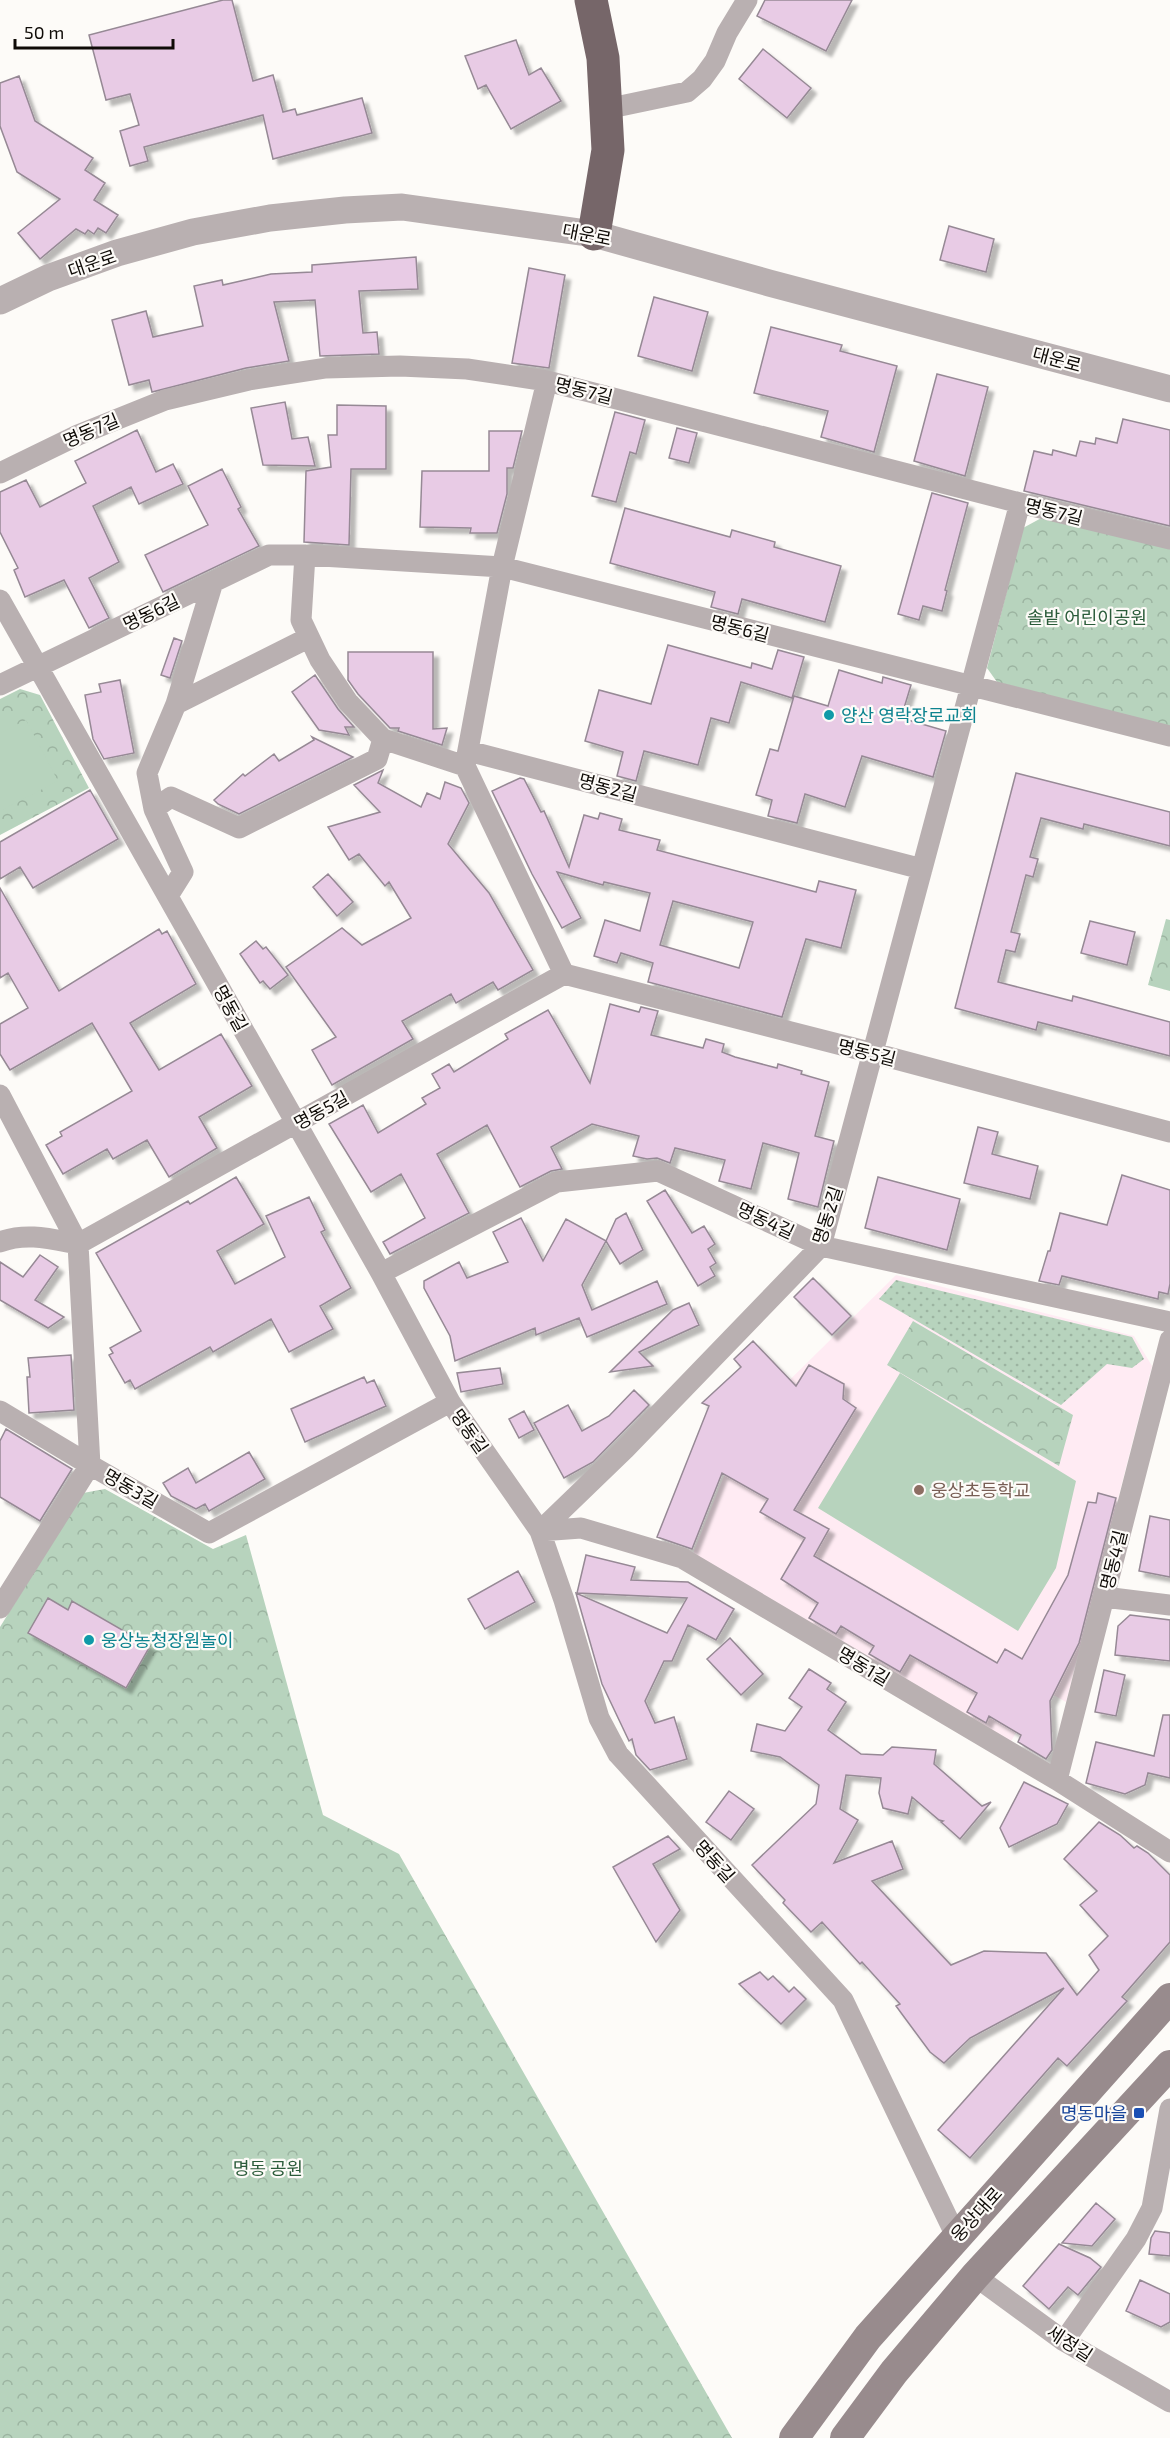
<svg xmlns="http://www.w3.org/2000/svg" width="1170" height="2438" font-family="'Exo 2','Noto Sans KR',sans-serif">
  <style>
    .education { fill: #ffebf3 }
    .grass { fill: url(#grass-dots) }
    .park { fill: url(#park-crowns) }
    .pitch { fill: #b7d3bd }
    .building { fill: #e8cbe5; stroke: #968995; stroke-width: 1.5; fill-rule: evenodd; filter: url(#shadow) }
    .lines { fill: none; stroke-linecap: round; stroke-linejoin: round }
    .minor { stroke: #b9b0b1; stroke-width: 21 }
    .tertiary { stroke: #b9b0b1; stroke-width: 27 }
    .secondary { stroke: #988b8d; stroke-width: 30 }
    .trunk { stroke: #766669; stroke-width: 33 }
    .culture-dot { fill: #0f9aa8; stroke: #fdfbf8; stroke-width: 2 }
    .education-dot { fill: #8d6e63; stroke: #fdfbf8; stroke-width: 2 }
    .transit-dot { fill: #1a4fb4; stroke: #fdfbf8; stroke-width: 2 }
    .labels { text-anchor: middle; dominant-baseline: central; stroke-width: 4.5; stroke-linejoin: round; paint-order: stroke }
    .street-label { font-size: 18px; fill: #0f0b07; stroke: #fdfbf8 }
    .park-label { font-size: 18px; fill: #2b5c3a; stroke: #fdfbf8 }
    .culture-label { font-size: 18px; fill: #0d838f; stroke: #fdfbf8; text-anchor: start }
    .education-label { font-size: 18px; fill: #785e54; stroke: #fdfbf8; text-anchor: start }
    .transit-label { font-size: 18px; fill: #164399; stroke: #fdfbf8; text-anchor: end }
  </style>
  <defs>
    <pattern id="grass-dots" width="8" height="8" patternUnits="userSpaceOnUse" patternTransform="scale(1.5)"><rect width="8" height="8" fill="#b7d3bd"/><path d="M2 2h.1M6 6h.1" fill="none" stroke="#9cb4a1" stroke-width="1.8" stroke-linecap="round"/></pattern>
    <pattern id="park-crowns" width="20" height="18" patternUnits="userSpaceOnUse" patternTransform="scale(1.5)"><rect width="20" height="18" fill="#b7d3bd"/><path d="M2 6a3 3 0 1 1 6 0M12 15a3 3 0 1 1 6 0" fill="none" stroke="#9cb4a1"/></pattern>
    <filter id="shadow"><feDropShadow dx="5.5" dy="5.5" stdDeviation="1.5" flood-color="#0004"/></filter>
  </defs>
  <rect width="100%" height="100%" fill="#fdfbf8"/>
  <!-- education -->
  <path class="education" d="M896 1275 1134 1336 1152 1366 1066 1702 1041 1688 1009 1745 692 1556 745 1424Z"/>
  <!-- grass -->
  <path class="grass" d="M896 1280 1132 1337 1144 1359 1132 1368 1107 1364 1061 1405 879 1299Z"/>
  <!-- park -->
  <path class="park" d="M1045 516 1170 549V728L997 682 987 668 1023 528Z
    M20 689 40 695 89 788 0 835V699Z
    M1166 919 1170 920V991L1148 985Z
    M913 1321 1073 1415 1059 1466 887 1365Z
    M105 1489 213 1549 246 1535 323 1815 399 1854 732 2438H0V1627L83 1493Z"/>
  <!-- pitch -->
  <path class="pitch" d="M26 720 58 781 0 811V733Z
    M900 1373 1076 1481 1056 1568 1018 1631 818 1508Z"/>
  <!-- building -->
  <path class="building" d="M223 0H232L253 81 273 75 283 112 295 109 297 115 362 98 372 133 273 159 263 115 144 147 148 161 130 166 120 131 139 125 130 94 106 100 89 35Z
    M765 0H852L826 51 757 16Z
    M516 40 529 75 541 68 561 101 511 129 486 85 478 89 465 56Z
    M763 49 811 88 787 118 739 79Z
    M19 76 35 121 93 158 85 170 105 183 94 200 118 215 106 233 98 228 94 234 88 230 85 234 76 229 40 259 18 233 60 199 17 172 0 126V83Z
    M949 226 994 239 986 272 940 260Z
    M416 257 418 289 359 291 363 333 377 332 379 354 320 356 315 300 274 302 289 361 246 368 152 392 149 380 129 385 112 320 146 311 153 337 203 326 194 286 222 280 223 285 271 274 312 272V265Z
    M529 268 565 275 549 368 512 363Z
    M654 297 708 312 692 371 638 356Z
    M771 327 842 345 840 351 897 366 874 452 821 437 828 411 754 393Z
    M937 374 988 387 965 476 914 461Z
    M285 402 292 439 308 437 315 466 263 465 251 408Z
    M337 405 386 406V469H351L349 545 304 542 306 471 331 467 328 435H337Z
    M615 412 645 420 636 454 630 452 616 502 592 496Z
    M1123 419 1170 430V526L1024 491 1034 451 1052 455 1053 450 1076 456 1080 441 1095 444 1096 438 1117 443Z
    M677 428 697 433 689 463 669 458Z
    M137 430 156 472 173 464 183 484 139 504 131 487 93 506 119 562 89 578 109 618 89 628 64 580 25 597 14 570 18 568 0 532V492L26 480 40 507 86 483 75 461Z
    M489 431H522L513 468H507V494L497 533H470L471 528 420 527 422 471H489Z
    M222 469 241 507 238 509 259 546 163 592 145 555 208 525 188 486Z
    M932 493 968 503 945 590 947 591 942 611 923 606 919 620 898 614Z
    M625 508 730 537 732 530 775 542 774 547 841 566 825 622 742 599 738 614 711 607 715 592 610 563Z
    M174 638 182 641 170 678 161 675Z
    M668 645 751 668 752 663 772 669 778 650 804 657 792 698 741 682 729 723 711 718 698 765 644 751 636 781 617 776 623 752 585 741 599 690 651 704Z
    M348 652H433V729L447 728 442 745 398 731 399 728H390L358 694 348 680Z
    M839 670 882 683 883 677 911 685 901 718 946 731 933 777 862 756 845 807 805 794 797 823 768 816 772 800 756 795 770 749 778 751 794 696 828 706Z
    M315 675 338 709 354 727H345L349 735 319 730 292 692Z
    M120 680 134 753 104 759 93 739 85 695 101 692 99 684Z
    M312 737 353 757 239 814 218 804 214 800 243 774 245 776 274 754 279 761 314 740Z
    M383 770 378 783 421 807 427 793 440 799 445 782 461 788 469 803 448 844 489 893 533 970 498 990 493 982 456 1003 451 994 402 1021 413 1039 332 1085 312 1050 336 1037 286 967 342 928 362 945 411 918 389 882 385 886 359 854 349 860 328 827 380 812 354 785Z
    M1016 773 1170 812V846L1084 824 1083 829 1041 818 1030 857 1038 859 1033 877 1026 875 1011 932 1020 934 1015 952 1006 950 998 982 1072 1001 1073 996 1170 1022V1056L1038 1022 1036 1030 955 1008Z
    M520 778 524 779 541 812 544 811 569 867 584 815 598 819 600 813 622 819 619 830 660 840 657 850 816 892 819 881 856 890 841 948 806 939 782 1017 648 982 653 963 621 953 617 963 594 956 605 920 640 931 650 893 604 882 603 885 557 872 581 918 562 928 532 874 492 791ZM673 901 753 922 739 968 660 945Z
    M90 790 118 839 33 888 20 867 0 879V842Z
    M328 874 353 902 337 916 313 887Z
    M0 888 59 991 159 929 162 934 167 931 196 984 130 1023 159 1070 221 1034 252 1086 199 1117 217 1148 169 1177 147 1140 113 1159 107 1149 63 1174 46 1145 62 1136 60 1132 132 1091 92 1023 10 1070 0 1054V1024L28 1008 8 973 0 978Z
    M1090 921 1135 932 1127 965 1081 953Z
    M256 941 263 949 266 947 288 975 270 989 263 981 260 983 240 954Z
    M610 1004 639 1012 641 1007 658 1011 651 1035 703 1048 706 1039 724 1044 722 1052 735 1057 777 1068 778 1064 802 1071 801 1074 829 1082 815 1136 834 1141 818 1207 788 1199 799 1153 763 1143 751 1189 719 1181 725 1160 675 1148 670 1163 657 1158 647 1159 633 1156 639 1136 592 1124 551 1147 562 1169 551 1171 520 1187 487 1125 437 1154 469 1213 390 1254 383 1242 425 1218 401 1174 371 1192 329 1124 363 1105 378 1133 426 1104 422 1098 440 1088 432 1074 449 1064 454 1072 508 1039 505 1034 548 1010 590 1083Z
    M978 1127 998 1132 992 1154 1038 1166 1030 1199 964 1183Z
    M1122 1175 1170 1190V1284L1168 1294 1159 1292 1158 1299 1062 1276 1059 1285 1039 1281 1048 1251H1050L1060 1213 1107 1225Z
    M236 1177 264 1224 217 1251 235 1284 285 1257 266 1216 309 1197 325 1230 321 1232 351 1288 320 1306 333 1329 289 1352 271 1319 213 1352 210 1347 135 1389 130 1380 125 1383 109 1355 113 1353 110 1348 141 1331 96 1253 188 1201 190 1204Z
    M878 1177 960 1199 947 1250 865 1228Z
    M665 1190 692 1233 704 1226 715 1244 708 1249 716 1263 710 1267 715 1276 698 1286 647 1201Z
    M626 1213 643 1250 620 1264 606 1241 582 1285 592 1310 657 1281 667 1304 587 1337 579 1318 536 1335 535 1328 455 1361 450 1336 424 1288V1281L459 1262 467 1278 508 1262 493 1232 521 1218 543 1261 566 1219 606 1241 616 1219Z
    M40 1255 58 1267 35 1300 64 1317 48 1328 0 1300V1262L23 1277Z
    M813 1278 851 1316 832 1335 794 1297Z
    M689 1303 699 1325 639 1352 653 1366 610 1372 673 1310Z
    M753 1341 796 1386 809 1365 844 1384 843 1399 856 1408 794 1510 829 1529 814 1556 997 1663 1005 1649 1022 1659 1068 1575 1088 1502 1096 1503 1098 1493 1116 1498 1079 1643 1050 1701 1052 1750 1046 1759 1018 1742 1021 1735 989 1716 986 1723 967 1712 977 1693 910 1655 900 1672 869 1654 874 1646 841 1626 836 1634 809 1618 818 1603 781 1579 805 1538 760 1512 768 1499 722 1473 692 1549 657 1537 709 1406 702 1403 741 1367 734 1359Z
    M71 1355 74 1410 29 1413 27 1377H30L28 1358Z
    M500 1368 503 1384 461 1392 457 1373Z
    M364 1377 367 1383 374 1380 386 1406 305 1442 291 1409Z
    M634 1390 649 1405 593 1462 564 1478 534 1423 568 1405 582 1431 609 1416Z
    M524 1411 534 1430 519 1438 509 1419Z
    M6 1429 72 1469 40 1521 0 1497V1441Z
    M249 1452 265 1479 209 1511 205 1504 196 1509 171 1496 163 1483 188 1468 196 1483Z
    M1150 1516 1170 1520V1577L1139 1571Z
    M586 1555 635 1567 631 1580 688 1582 734 1609 716 1640 688 1625 672 1661H664L645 1701 655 1723 674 1717 687 1759 650 1770 636 1755 632 1739 629 1741 602 1684 576 1593 667 1633 687 1598 577 1593Z
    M518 1571 535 1602 485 1629 468 1599Z
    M48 1598 68 1610 72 1601 150 1646 126 1688 28 1633Z
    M1130 1615 1170 1620V1661L1115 1655 1118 1626Z
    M730 1638 763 1674 741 1695 707 1659Z
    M809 1669 831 1683 827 1689 846 1702 828 1730 861 1754 883 1755 892 1747 936 1750 934 1764 982 1806 991 1802 960 1839 941 1822 943 1821 939 1820 912 1797 908 1814 883 1808 879 1793 881 1778 846 1775 840 1809 858 1820 834 1863 892 1841 903 1869 872 1881 951 1965 984 1951 1046 1953 1077 1995 1099 1970 1089 1955 1108 1936 1080 1905 1097 1891 1064 1859 1099 1822 1120 1835 1134 1848 1137 1846 1148 1853 1170 1875V1942L1122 1997 1127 2001 1067 2066 1058 2058 970 2158 938 2130 1064 1988 970 2038 944 2063 930 2052 896 2006 900 2004 862 1962 860 1964 822 1922 811 1932 783 1903 785 1900 752 1865 816 1804 819 1785 780 1757 751 1751 757 1724 785 1731 802 1707 789 1698Z
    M1104 1670 1125 1675 1116 1716 1095 1712Z
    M1163 1715H1170V1778L1148 1773 1145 1785 1125 1794 1086 1783 1096 1742 1154 1756Z
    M1024 1782 1068 1804 1057 1824 1009 1847 1000 1828Z
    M729 1791 754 1809 731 1840 706 1822Z
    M668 1836 680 1849 653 1864 680 1910 656 1942 613 1867Z
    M760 1972 768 1980 773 1976 789 1992 794 1987 806 1999 781 2024 739 1984Z
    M1096 2203 1115 2219 1092 2246 1062 2243Z
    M1155 2231 1170 2233V2256L1149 2254 1151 2238Z
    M1059 2244 1090 2258 1101 2267 1078 2295 1068 2287 1049 2309 1023 2286Z
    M1140 2280 1170 2294V2322L1161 2327 1126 2311Z"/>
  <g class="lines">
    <!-- minor -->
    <path class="minor" d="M606 109 687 92 702 79 715 61 727 33 747 0
      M547 381 502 567 465 766 564 974
      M0 473 78 435 165 400 249 380 326 368 400 366 467 369 547 381 1020 503 1170 539
      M305 555 301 620 320 660 348 702 383 739 465 766
      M0 600 381 1273 450 1402 540 1531 564 1600 599 1718 618 1754 843 2000 956 2236
      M0 685 269 555H305L502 567 1170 736
      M176 704 213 582
      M468 751 922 869
      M154 809 147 773 176 704 308 638
      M168 896 183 872 154 809 171 797 239 828 377 759 383 739
      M0 1095 78 1244 90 1465 209 1533 450 1402
      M0 1242C26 1232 51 1239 78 1244L564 974 873 1053 1170 1132
      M381 1273 557 1182 658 1171 821 1246 1170 1322
      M0 1411 90 1465 0 1608
      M540 1531 625 1449 821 1246 1020 503
      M540 1531 581 1528 682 1558 1057 1780 1170 1852
      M1104 1597 1170 1605
      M1057 1780 1170 1340
      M975 2276 1064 2341 1170 2402
      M1064 2341 1136 2239 1152 2208 1170 2109"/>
    <!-- tertiary -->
    <path class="tertiary" d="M0 301 48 278 117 253 193 232 270 218 345 210 402 207 594 234 769 283 1170 389"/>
    <!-- secondary -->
    <path class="secondary" d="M794 2438 868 2337 1170 1998
      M845 2438 894 2372 975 2276 1170 2065"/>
    <!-- trunk -->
    <path class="trunk" d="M591 0 603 58 608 150 594 234"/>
  </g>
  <!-- markers -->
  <g class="culture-dot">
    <circle cx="829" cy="715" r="6"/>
    <circle cx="89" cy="1640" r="6"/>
  </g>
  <circle class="education-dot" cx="919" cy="1490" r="6"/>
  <rect class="transit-dot" x="1133" y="2107" width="12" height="12" rx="3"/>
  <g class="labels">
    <!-- street labels -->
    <g class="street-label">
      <text transform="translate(587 234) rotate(11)">대운로</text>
      <text transform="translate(92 263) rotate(-19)">대운로</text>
      <text transform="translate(1057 359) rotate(15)">대운로</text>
      <text transform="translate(584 390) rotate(14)">명동7길</text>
      <text transform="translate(91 430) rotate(-23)">명동7길</text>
      <text transform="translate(1054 511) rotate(14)">명동7길</text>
      <text transform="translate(151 612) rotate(-26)">명동6길</text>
      <text transform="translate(740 628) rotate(14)">명동6길</text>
      <text transform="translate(608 787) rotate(15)">명동2길</text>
      <text transform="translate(231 1008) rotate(61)">명동길</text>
      <text transform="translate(867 1052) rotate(14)">명동5길</text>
      <text transform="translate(321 1110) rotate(-29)">명동5길</text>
      <text transform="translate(827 1215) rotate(-72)">명동2길</text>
      <text transform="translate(766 1220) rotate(25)">명동4길</text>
      <text transform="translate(470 1431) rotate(55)">명동길</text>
      <text transform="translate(131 1488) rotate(30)">명동3길</text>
      <text transform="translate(1113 1560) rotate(-76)">명동4길</text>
      <text transform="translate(864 1666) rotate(31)">명동1길</text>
      <text transform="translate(715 1861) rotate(48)">명동길</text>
      <text transform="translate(976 2214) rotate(-48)">웅상대로</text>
      <text transform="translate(1070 2343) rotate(33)">세정길</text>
    </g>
    <!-- park labels -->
    <g class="park-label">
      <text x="1087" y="617">솔밭 어린이공원</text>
      <text x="268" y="2168">명동 공원</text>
    </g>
    <!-- culture labels -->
    <g class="culture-label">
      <text x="841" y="715">양산 영락장로교회</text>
      <text x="101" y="1640">웅상농청장원놀이</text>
    </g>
    <!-- education labels -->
    <g class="education-label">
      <text x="931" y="1490">웅상초등학교</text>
    </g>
    <!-- transit labels -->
    <g class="transit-label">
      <text x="1127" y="2113">명동마을</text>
    </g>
  </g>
  <!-- scale -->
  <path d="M15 39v9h158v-9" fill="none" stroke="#0f0b07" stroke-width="3"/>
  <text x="24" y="39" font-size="18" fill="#0f0b07" stroke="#fdfbf8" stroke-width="4.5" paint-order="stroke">50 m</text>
</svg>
